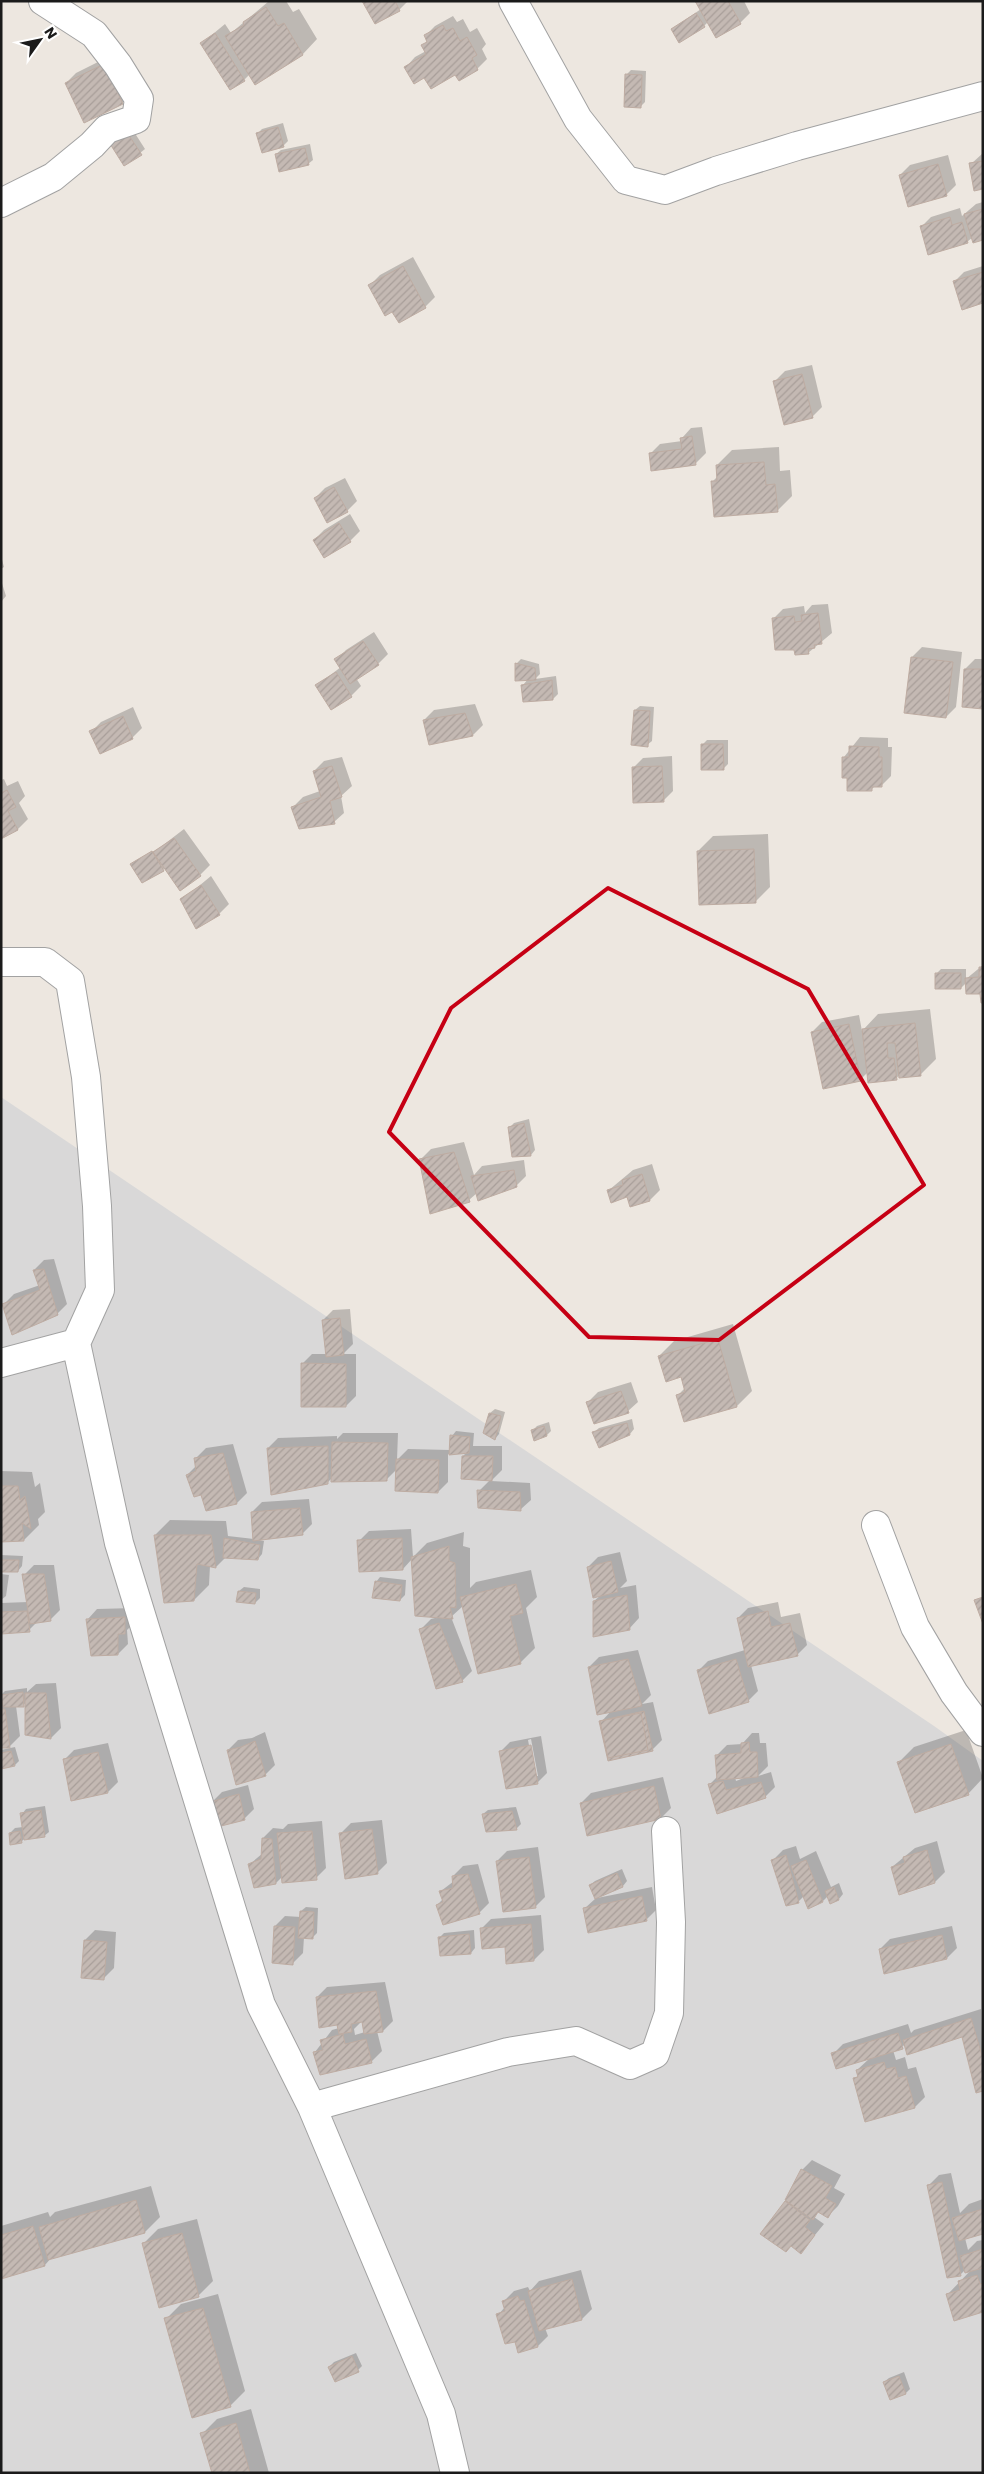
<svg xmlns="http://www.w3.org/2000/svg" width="984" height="2474" font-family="Poppins,sans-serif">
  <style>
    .residential { fill: #d9d8d8 }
    .shadow { fill: #0003; fill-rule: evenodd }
    .building { fill: url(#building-hatch); stroke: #beaca2 }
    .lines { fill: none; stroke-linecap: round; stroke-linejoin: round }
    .street-casing { stroke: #a2a2a2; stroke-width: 30 }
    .street { stroke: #fff; stroke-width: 28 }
    .marked { fill: none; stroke: #c60014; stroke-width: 4; stroke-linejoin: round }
  </style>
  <defs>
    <pattern id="building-hatch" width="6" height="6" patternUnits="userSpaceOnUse" patternTransform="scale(1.25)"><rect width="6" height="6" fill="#c4b9b3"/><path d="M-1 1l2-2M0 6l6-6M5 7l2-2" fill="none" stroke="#a89e99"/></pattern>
  </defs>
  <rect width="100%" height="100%" fill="#ede7e0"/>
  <!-- residential -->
  <path class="residential" d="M1 1097 934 1726 983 1761V2473H1Z"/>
  <!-- shadow -->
  <path class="shadow" d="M269 1H286L293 12 299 9 317 39 303 54 255 83 250 74 244 80 202 43 225 24 231 33Z
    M364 1H408L399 10Z
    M697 1H744L750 13 740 23 708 22 704 26 672 29 701 9Z
    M453 16 457 22 463 19 470 32 477 28 486 44 482 49 487 59 477 69 456 73 425 76 406 67 415 57 426 51 423 46 428 40 425 36 435 26Z
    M114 54 132 93 122 103 66 83 76 73Z
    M631 70 646 71 645 102 640 107 626 75Z
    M283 123 288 141 283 146 257 134 262 129Z
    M129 124 145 149 125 165Z
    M310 144 313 160 308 164 276 154 281 150Z
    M983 153V188L971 164Z
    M948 155 956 185 946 195 900 175 910 165Z
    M983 202V239L973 237 967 242 921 227 931 217 960 208 962 216 976 204Z
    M413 257 435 297 425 307 399 321 393 310 370 285 380 275Z
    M983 266V302L954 282 964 272Z
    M812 365 822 407 812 417 775 381 785 371Z
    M702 427 706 453 696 463 650 454 660 444 682 441V438L691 428Z
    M779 447 780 471 790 470 792 496 777 511 712 482 718 476 717 465 732 450Z
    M345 478 357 501 347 511 315 498 325 488Z
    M350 514 360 531 350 541 314 540 324 530Z
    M1 556 4 567 1 569Z
    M1 580 6 596 1 602Z
    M828 604 832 633 808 653 795 649 773 619 783 609 804 606 805 613 812 605Z
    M374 632 388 654 378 664 356 678 361 686 351 696 317 685 341 667 336 660 346 650Z
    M922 647 962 652 956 707 946 717 912 657Z
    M521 659 539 664 540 674 535 679 556 676 558 694 553 699 523 685 528 679 516 664Z
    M975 659H983V708L965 669Z
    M475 704 483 725 473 735 424 720 434 710Z
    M640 706 654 707 652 741 647 745 635 710Z
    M133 707 142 728 132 738 91 732 101 722Z
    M860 737 888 738V747H892L891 776 881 786H875L871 790 849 777 844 757Z
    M707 740H728V764L723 769 702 745Z
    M672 756 673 791 663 801 633 768 643 758Z
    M342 757 352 786 341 796 344 813 334 822 293 807 303 797 320 791 314 771 324 761Z
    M4 779 7 786 18 781 25 796 19 803 28 819 18 829 1 838V780Z
    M184 829 210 865 200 875 165 867 163 870 132 864 158 849Z
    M768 834 770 887 755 902 698 851 713 836Z
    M211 876 229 904 219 914 182 900Z
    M983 965V1002L982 992 967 982 961 988 936 974 941 969H966V979Z
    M930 1009 936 1059 921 1074 900 1075 896 1078 868 1072 860 1080 812 1032 822 1022 859 1015 862 1031 878 1014Z
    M529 1119 535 1150 531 1155 509 1128 514 1123Z
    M464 1142 474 1175 482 1166 524 1160 526 1176 516 1186 477 1193 469 1200 421 1159 431 1149Z
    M652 1164 660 1190 650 1200 631 1205 628 1196 609 1190 633 1170Z
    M54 1259 67 1304 57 1314 4 1304 14 1294 40 1285 34 1270 44 1260Z
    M350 1309 353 1344 343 1354H356V1396L346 1406 302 1364 312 1354H327L323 1320 333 1310Z
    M733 1324 752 1391 737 1406 685 1421 678 1395 685 1388 681 1376 659 1356 674 1341Z
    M631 1382 638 1402 628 1411 588 1402 598 1392Z
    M495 1409 505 1412 499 1434 495 1439 490 1413Z
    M632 1419 634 1429 630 1434 600 1447 594 1432 599 1428Z
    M549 1422 551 1431 547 1435 532 1431 537 1426Z
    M456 1431 474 1433 473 1446H502V1470L491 1481 530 1483 531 1500 521 1509 479 1491 490 1480 463 1456 467 1452 448 1454V1482L438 1492 397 1469 386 1480 333 1477 327 1483 268 1448 278 1438 337 1436V1439L343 1433H398L397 1460 408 1449 450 1450 452 1436Z
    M233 1444 247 1493 237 1503 207 1509 201 1493 187 1475 196 1466V1458L206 1448Z
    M1 1471 32 1472 35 1487 40 1483 45 1512 38 1519 39 1525 24 1540 1 1541Z
    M309 1499 312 1524 302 1534 258 1540 264 1541 262 1554 258 1559 226 1557 216 1567 210 1566 209 1585 194 1600 155 1535 170 1520 226 1521 228 1536 254 1539 252 1512 262 1502Z
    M411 1529 413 1557 427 1543 464 1532 463 1546 470 1548V1588L476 1582 531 1570 537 1597 526 1608 535 1648 520 1663 463 1606 451 1617 472 1671 462 1681 421 1629 431 1619 439 1617 412 1559 403 1569 359 1541 369 1531Z
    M620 1552 627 1581 620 1588 636 1585 639 1618 629 1629 594 1601 601 1595 588 1567 598 1557Z
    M1 1555 23 1556 22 1566 18 1571 1 1570Z
    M34 1565H54L60 1610 50 1620 38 1621 29 1630 1 1633V1603L28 1602 24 1575Z
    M1 1574 9 1575 6 1596 1 1600Z
    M380 1577 406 1580 405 1595 400 1600 376 1582Z
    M244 1587 260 1589V1598L255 1603 239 1591Z
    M778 1602 781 1617 800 1613 807 1645 797 1655 751 1665 758 1691 748 1701 698 1671 708 1661 745 1650 738 1618 748 1608Z
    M134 1608 135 1622 127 1630 128 1644 118 1654 88 1619 97 1609Z
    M638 1650 651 1695 642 1704 653 1702 662 1740 652 1750 601 1722 611 1711 589 1667 599 1657Z
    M56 1683 61 1728 51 1738 26 1734V1703L23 1705 16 1706 20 1736 10 1746 1 1747V1695L5 1691 27 1688V1692L36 1684Z
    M966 1730 983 1778 968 1794 899 1762 914 1747Z
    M265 1732 275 1765 265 1775 228 1750 238 1740 252 1738Z
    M752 1733H759L760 1743H766L768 1766 758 1776 771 1772 775 1787 765 1797 718 1812 710 1784 718 1776 717 1755 727 1745 742 1744ZM749 1776 736 1781 735 1777Z
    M541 1736 547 1773 537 1783 500 1752 510 1742ZM531 1739 538 1776H535L528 1740Z
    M108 1743 118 1782 108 1792 64 1760 74 1750Z
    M15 1747 19 1761 15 1765 1 1768V1750Z
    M663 1777 671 1808 661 1818 581 1803 591 1793Z
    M248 1785 254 1809 244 1819 212 1802 222 1792Z
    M45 1806 49 1832 44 1836 24 1839 21 1842 10 1833 15 1828 23 1827 22 1814 26 1809Z
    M516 1807 521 1824 516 1829 483 1814 488 1810Z
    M382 1820 387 1863 377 1873 341 1833 351 1823Z
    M322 1821 326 1868 316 1878 282 1877 276 1883 250 1864 263 1853V1838L273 1828 283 1829 288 1824Z
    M937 1841 945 1872 935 1882 900 1894 892 1867 915 1848Z
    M796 1846 800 1859 816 1851 831 1887 839 1883 843 1894 839 1899 831 1902 828 1896 823 1901 804 1896 799 1901 786 1905 773 1860 783 1850Z
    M538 1847 545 1897 535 1907 497 1861 507 1851Z
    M478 1864 489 1903 479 1913 437 1905 443 1899 441 1891 454 1881 453 1876 463 1866Z
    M622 1869 627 1881 623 1886 597 1898 652 1887 656 1910 646 1920 584 1909 596 1898 590 1885 595 1881Z
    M306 1907 318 1908 317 1933 312 1938 304 1937 303 1953 293 1963 275 1926 285 1916 301 1917V1911Z
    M541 1915 544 1950 534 1960 506 1946 481 1929 491 1919Z
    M952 1926 957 1948 947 1958 880 1949 890 1939Z
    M95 1930 116 1932 114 1968 104 1978 85 1940Z
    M474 1930 475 1948 471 1953 440 1937 444 1933Z
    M385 1982 393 2021 383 2031H377L382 2051 372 2061 315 2052 332 2030 339 2028 338 2024 317 1997 327 1987ZM363 2020 365 2032 355 2035 354 2029Z
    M981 2009 983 2090 963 2036 905 2045 893 2050 896 2060 905 2057 908 2069 916 2067 925 2097 915 2107 854 2079 859 2075 857 2070 870 2058 833 2054 843 2044 908 2024 911 2033 914 2030Z
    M812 2160 841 2175 834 2188 845 2194 838 2206 828 2216 819 2211 814 2217 824 2224 801 2252 791 2245 762 2233 786 2201 802 2170Z
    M951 2173 960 2213 969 2204 983 2199V2233L965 2238 968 2250 977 2241 983 2240V2311L948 2294 971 2270H965L961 2274 929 2185 939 2175Z
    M151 2186 160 2217 145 2232 52 2257 45 2265 1 2278V2226L48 2212 50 2217 55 2212Z
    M197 2219 213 2281 198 2296 143 2244 158 2229Z
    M581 2270 592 2309 582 2319 545 2328 548 2336 538 2346 519 2351 516 2340 498 2315 505 2307 504 2301 514 2291 528 2287 530 2291 539 2281Z
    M218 2294 245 2391 230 2406 166 2319 181 2304Z
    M356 2353 362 2366 358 2370 329 2367 334 2362Z
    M904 2372 910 2389 906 2393 884 2382 889 2378Z
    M251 2409 269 2473H213L202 2434 217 2419Z"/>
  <!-- building -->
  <path class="building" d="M362 1H395L400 11 375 24Z
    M695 1H728L741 24 716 38Z
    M266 7 278 26 284 23 303 55 255 85 225 36 244 25 243 22Z
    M696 13 705 27 679 43 671 29Z
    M443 25 446 31 453 28 460 41 467 37 477 55 472 58 478 70 459 81 455 75 431 89 424 78 414 84 404 67 426 54 421 45 427 42 424 35Z
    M215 33 245 81 230 90 200 43Z
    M104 64 123 104 84 123 65 83Z
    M625 74 642 75 641 108 624 107Z
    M278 127 284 147 262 153 256 133Z
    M124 128 142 155 124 166 107 139Z
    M305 148 309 165 279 172 275 154Z
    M983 161V189L974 191 969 163Z
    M938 164 947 196 908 207 899 175Z
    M983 209V240L973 243 964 214Z
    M950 217 952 225 962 222 968 243 928 255 920 226Z
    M403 266 426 308 399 323 392 312 385 316 368 285Z
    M983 272V303L962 310 953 281Z
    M802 374 813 418 784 425 773 381Z
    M692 436 696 465 651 471 649 453 682 449 680 438Z
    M764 462 766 485 775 484 778 512 714 517 711 481H717L716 465Z
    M334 487 348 512 327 523 314 498Z
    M339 523 351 542 324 558 313 540Z
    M818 613 822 644 814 645 815 648 808 649 809 654 795 655 794 650H775L772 618 794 616 795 622 802 621 801 615Z
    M363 641 379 665 350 684 334 659Z
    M911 657 953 662 946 718 904 713Z
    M515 663 535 668 536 680 515 681Z
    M964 669H983V709L962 707Z
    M336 672 352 697 331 710 315 685Z
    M552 680 553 700 523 702 521 685Z
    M634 710 650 711 648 747 631 745Z
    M465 713 473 736 429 745 423 720Z
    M123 716 133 739 100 754 89 731Z
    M701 744H723L724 770H701Z
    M849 746 879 747V757H882V787H872V791H847V778H842V757H849Z
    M332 766 342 797 330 801 335 824 299 829 291 807 321 797 313 771Z
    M662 766 664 802 633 803 632 767Z
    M7 790 16 807 8 811 18 830 1 839V793Z
    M174 838 201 876 180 891 153 852Z
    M754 849 756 903 699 905 697 851Z
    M152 851 164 871 142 883 130 864Z
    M201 885 220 915 196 929 180 899Z
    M979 967H983V1003H981L980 994H966L965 978 979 977Z
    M935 973H961V989H935Z
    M915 1023 921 1076 899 1078 895 1043H887L888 1058H894L897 1080 868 1083 862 1029Z
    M849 1024 861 1081 823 1089 811 1032Z
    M524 1123 531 1156 512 1157 508 1127Z
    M454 1152 470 1202 430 1214 419 1159Z
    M514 1170 517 1187 478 1201 471 1176Z
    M642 1174 650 1201 630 1207 627 1197 611 1203 607 1190 623 1185 622 1180Z
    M44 1269 58 1315 12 1335 2 1304 40 1290 33 1270Z
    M340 1318 344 1355 326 1357 322 1320Z
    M718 1339 737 1407 684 1422 676 1395 685 1392 681 1377 666 1382 658 1356Z
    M301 1363 346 1364V1407H301Z
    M621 1391 629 1413 594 1424 586 1402Z
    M489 1413 501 1416 495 1440 483 1433Z
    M627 1423 630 1435 599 1448 592 1432Z
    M544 1426 547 1436 534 1441 531 1430Z
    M450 1435 470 1437 469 1453 449 1455Z
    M332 1442 388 1443 387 1481 331 1482Z
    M328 1446V1484L271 1495 267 1448Z
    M223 1453 237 1504 206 1511 201 1495 194 1497 186 1475 196 1471 194 1458Z
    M462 1456H493L492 1481 461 1479Z
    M396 1459 439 1460 438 1493 395 1491Z
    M1 1486H18L20 1500 25 1496 31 1529 22 1523 24 1541 1 1542Z
    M477 1490 520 1492 521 1511 478 1508Z
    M300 1508 303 1535 253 1541 251 1512Z
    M154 1535H211L216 1568 197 1564 194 1601 164 1603Z
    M224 1538 260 1545 258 1560 223 1558Z
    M402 1538 403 1570 359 1572 357 1540Z
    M449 1546V1561L455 1563 456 1608 450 1607 453 1619 415 1616 411 1557Z
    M1 1560H19L18 1572H1Z
    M611 1561 618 1592 593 1598 587 1567Z
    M22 1574H44L51 1621 30 1624Z
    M375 1581 402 1585 400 1601 372 1598Z
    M516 1584 523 1613 510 1616 521 1664 478 1674 460 1597Z
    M238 1591 256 1593 255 1604 236 1602Z
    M627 1595 630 1630 593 1637V1601Z
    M983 1597V1624L974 1600Z
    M27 1611 30 1632 1 1634V1612Z
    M768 1611 771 1627 790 1623 798 1656 748 1667 737 1618Z
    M125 1617V1634H118V1655L91 1656 86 1619Z
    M439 1623 463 1682 436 1689 419 1629Z
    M628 1659 642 1706 597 1715 588 1667Z
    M736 1659 749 1702 709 1714 697 1670Z
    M23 1692 24 1707H3L1 1695Z
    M25 1693H46L51 1739 25 1735Z
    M1 1709H5L10 1748H1Z
    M644 1711 653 1751 608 1761 599 1721Z
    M641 1713 648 1750 608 1758 600 1721Z
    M255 1741 266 1776 236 1785 227 1750 241 1747Z
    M749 1742 750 1752H757L758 1777 717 1780 715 1755 741 1753V1743Z
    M951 1744 969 1795 915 1813 897 1762Z
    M531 1745 538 1784 506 1789 499 1751Z
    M11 1751 15 1766 1 1769V1753Z
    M98 1752 108 1793 71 1801 63 1759Z
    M723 1781 726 1790 761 1782 766 1798 717 1814 708 1784Z
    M654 1786 661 1819 587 1836 580 1803Z
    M239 1794 245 1820 217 1827 210 1802Z
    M41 1810 45 1837 24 1840 20 1813Z
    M512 1811 517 1830 486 1832 482 1814Z
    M372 1829 378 1874 345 1879 339 1833Z
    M20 1831 22 1843 10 1845 9 1833Z
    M312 1831 317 1880 282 1883 277 1833Z
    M262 1838 272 1839 276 1884 254 1888 248 1864 261 1859Z
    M927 1850 935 1883 899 1895 891 1867 905 1863 903 1857Z
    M786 1855 799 1903 786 1906 771 1860Z
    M529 1857 536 1908 503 1912 496 1861Z
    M806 1860 823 1902 808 1909 791 1866Z
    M617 1873 623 1887 595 1899 589 1885Z
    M468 1874 480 1914 443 1925 436 1905 443 1902 439 1891 453 1888 452 1876Z
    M834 1887 839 1900 830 1904 825 1891Z
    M642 1896 647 1921 588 1933 583 1908Z
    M300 1911 314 1912 313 1939 298 1938Z
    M531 1924 534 1961 506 1964 505 1947 482 1949 480 1928Z
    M274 1926 295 1927 293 1965 272 1963Z
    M469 1934 471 1954 440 1956 438 1937Z
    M942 1935 947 1959 884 1974 879 1949Z
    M84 1940 107 1942 104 1980 81 1978Z
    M376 1991 383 2032 364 2034 362 2022 351 2024 352 2032 339 2034 337 2025 319 2028 316 1997Z
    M971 2018 983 2059V2091L976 2093 962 2037 907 2055 903 2040Z
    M898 2033 903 2049 836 2069 831 2053Z
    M343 2034 345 2044 366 2039 372 2063 320 2075 313 2052 323 2050 320 2040Z
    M884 2062 886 2069 895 2067 898 2078 906 2076 915 2108 865 2122 853 2078 858 2077 856 2070Z
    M801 2169 832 2186 825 2198 836 2204 828 2218 818 2212 813 2220 785 2200Z
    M942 2182 961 2276 947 2278 927 2185Z
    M136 2200 145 2233 48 2260 39 2227Z
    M785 2201 810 2220 805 2227 815 2235 801 2254 791 2246 786 2252 760 2234Z
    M983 2209V2234L959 2241 952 2218Z
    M33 2226 45 2266 1 2279V2235Z
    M182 2233 199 2297 159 2308 142 2243Z
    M983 2249V2268L965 2273 960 2256Z
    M977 2275 980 2284 983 2283V2312L954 2321 946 2294 960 2290 958 2281Z
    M572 2279 582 2320 539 2331 528 2291Z
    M518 2296 520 2301 524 2300 538 2347 518 2353 515 2342 505 2344 496 2314 505 2311 502 2301Z
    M203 2308 231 2407 192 2418 164 2318Z
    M352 2356 359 2372 335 2382 328 2367Z
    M899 2376 906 2394 890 2400 883 2382Z
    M236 2423 250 2473H212L200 2433Z"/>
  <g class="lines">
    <defs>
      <path id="street" d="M513 1 578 119 626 180 665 190 716 171 797 146 983 96
        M1 203 53 177 92 145 107 129 136 119 139 99 118 65 94 34 43 1
        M1 962H45L70 981 86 1077 97 1206 100 1290 76 1343 1 1363
        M76 1343 119 1543 261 2005 312 2107 441 2414 455 2473
        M876 1525 915 1627 954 1693 983 1732
        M312 2107 508 2052 576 2041 630 2065 655 2054 669 2013 671 1922 666 1831"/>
    </defs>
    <!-- street casing -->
    <use href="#street" class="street-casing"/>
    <!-- street -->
    <use href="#street" class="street"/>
  </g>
  <!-- marked area -->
  <path class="marked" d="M608 888 808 989 924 1185 719 1340 589 1337 389 1132 451 1008Z"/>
  <!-- border -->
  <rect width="984" height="2474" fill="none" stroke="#1b1b1b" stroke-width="5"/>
  <!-- north arrow -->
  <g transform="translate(40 40) rotate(57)" stroke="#ffffff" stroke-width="4" paint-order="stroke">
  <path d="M0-4L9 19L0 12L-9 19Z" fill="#1b1b1b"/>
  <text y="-8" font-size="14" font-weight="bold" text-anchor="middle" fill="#1b1b1b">N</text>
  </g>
</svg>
